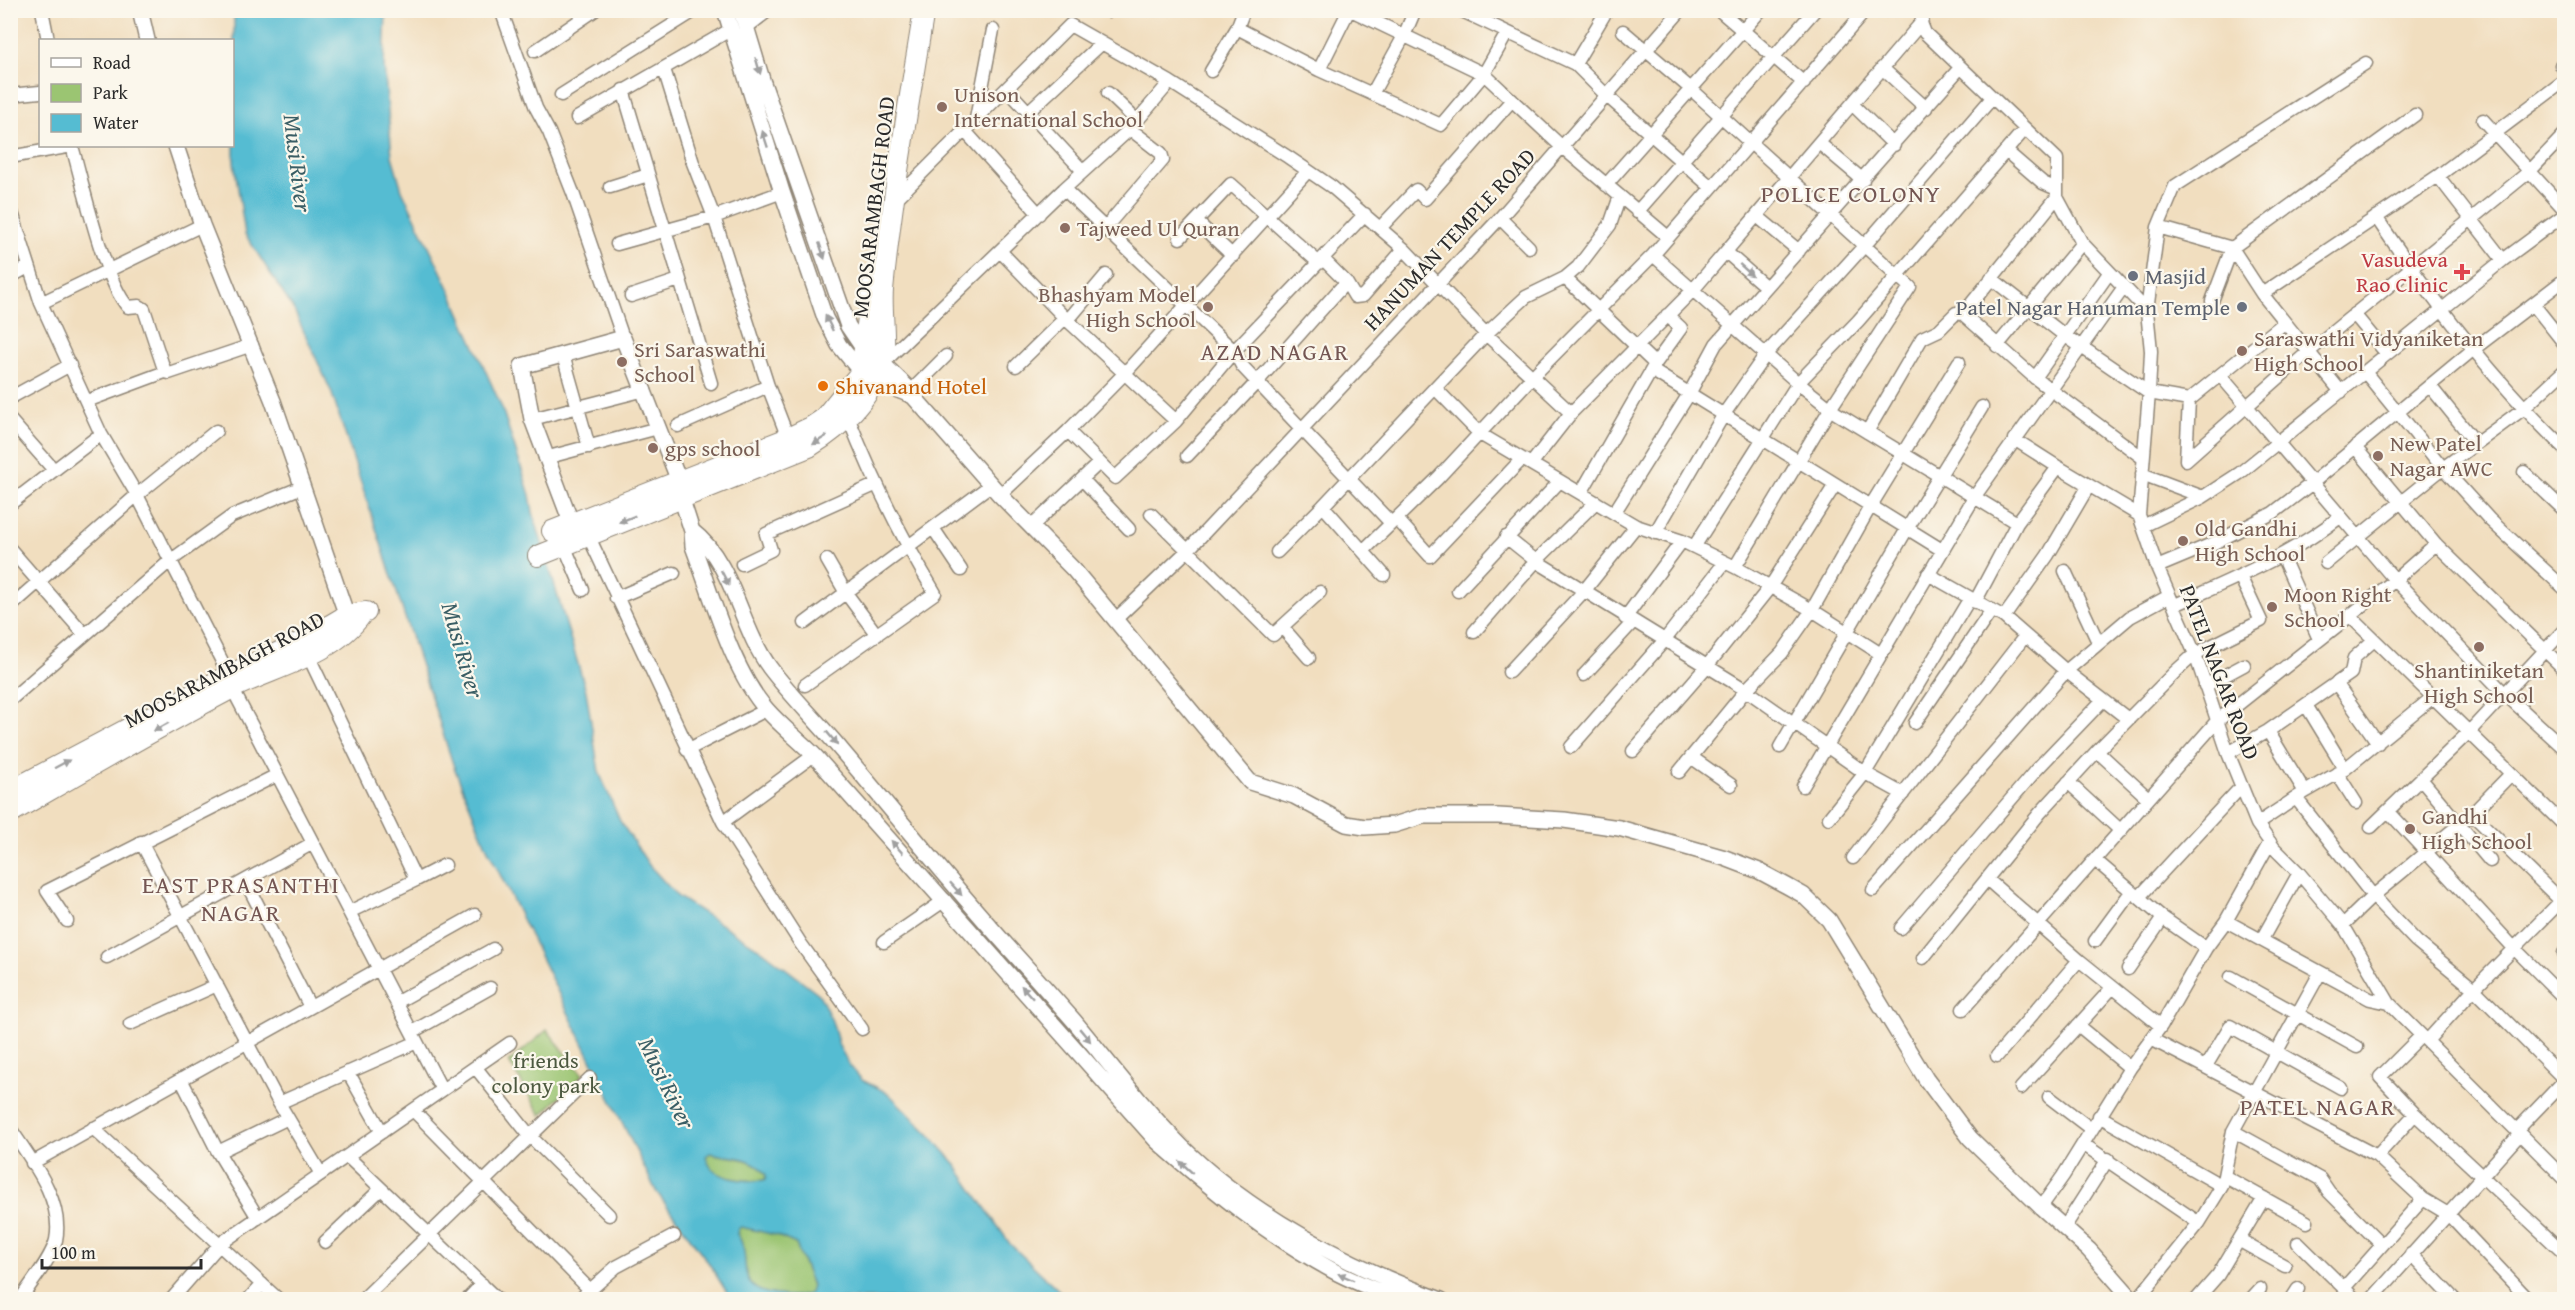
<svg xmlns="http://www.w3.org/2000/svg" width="2575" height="1310" font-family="'Gentium Book Plus',serif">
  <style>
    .green { fill: #9bc572; stroke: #63784e; stroke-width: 1.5 }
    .water { fill: #55bcd2; stroke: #40747e; stroke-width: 1.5; fill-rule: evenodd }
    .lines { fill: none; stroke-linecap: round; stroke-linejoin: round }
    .minor-casing { stroke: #8e8475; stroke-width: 15 }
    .tertiary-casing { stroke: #8e8475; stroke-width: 18 }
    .primary-casing { stroke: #8e8475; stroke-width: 22 }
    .minor { stroke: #fff; stroke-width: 12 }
    .tertiary { stroke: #fff; stroke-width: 15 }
    .primary { stroke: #fff; stroke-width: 20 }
    .oneway { fill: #a0a0a0 }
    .education-dot { fill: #8d6e63; stroke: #fbf7ec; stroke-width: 2 }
    .health-dot { fill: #e0444e; stroke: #fbf7ec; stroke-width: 2 }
    .worship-dot { fill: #6b7280; stroke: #fbf7ec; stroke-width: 2 }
    .food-dot { fill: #e8710a; stroke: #fbf7ec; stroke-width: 2 }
    .labels { text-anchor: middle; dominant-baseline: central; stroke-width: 4.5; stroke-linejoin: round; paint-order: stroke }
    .education-label { font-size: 22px; fill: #785e54; stroke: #fbf7ec; text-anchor: start }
    .street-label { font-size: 22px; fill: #2b2b2b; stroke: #fbf7ec }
    .health-label { font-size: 22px; fill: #be3a42; stroke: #fbf7ec; text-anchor: end }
    .worship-label { font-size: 22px; fill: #5b616d; stroke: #fbf7ec; text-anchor: start }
    .food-label { font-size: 22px; fill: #c56008; stroke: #fbf7ec; text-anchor: start }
    .park-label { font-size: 22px; fill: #4d5940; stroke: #fbf7ec }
    .water-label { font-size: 24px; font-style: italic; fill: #3a5e65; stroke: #fbf7ec }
    .neighbourhood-label { font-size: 24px; letter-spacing: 1.5px; fill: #745653; stroke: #fbf7ec }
  </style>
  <rect width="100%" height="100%" fill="#fbf7ec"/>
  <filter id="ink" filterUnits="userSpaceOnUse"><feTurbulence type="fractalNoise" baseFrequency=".0167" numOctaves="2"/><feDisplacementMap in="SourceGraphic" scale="12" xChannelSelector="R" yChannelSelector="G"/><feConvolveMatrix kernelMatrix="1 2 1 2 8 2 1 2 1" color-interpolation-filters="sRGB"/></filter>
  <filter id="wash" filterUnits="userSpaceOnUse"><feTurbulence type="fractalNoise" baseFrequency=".008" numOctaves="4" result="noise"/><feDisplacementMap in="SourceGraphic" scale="24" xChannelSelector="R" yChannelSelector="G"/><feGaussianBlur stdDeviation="1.35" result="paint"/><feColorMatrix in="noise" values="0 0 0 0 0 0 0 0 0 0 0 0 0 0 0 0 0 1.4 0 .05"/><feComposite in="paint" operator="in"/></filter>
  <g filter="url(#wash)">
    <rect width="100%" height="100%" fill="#f1debf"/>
    <!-- green -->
    <path class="green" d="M547 1030 583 1075 541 1115 509 1062Z
      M710 1153C730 1159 753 1155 767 1175L765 1180C746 1182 709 1180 706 1156Z
      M741 1227 776 1235 796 1244 812 1286 811 1293C800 1298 790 1296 778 1295 729 1290 755 1258 737 1234L738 1229Z"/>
    <!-- water -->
    <path class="water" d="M234 11H386L384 65 392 156 402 190 449 288 502 408 530 495 533 513 586 691 599 772 620 821 649 865 678 897 763 951 819 994 832 1021 839 1046 850 1066 862 1080 888 1093 929 1134 953 1161 1010 1244 1068 1299H731L708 1262 656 1191 487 848 454 767 331 391 294 310 245 234 234 162ZM710 1153C730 1158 754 1155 766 1175L765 1180C746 1182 710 1180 706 1156ZM741 1227 776 1235 796 1244 812 1285 810 1293C800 1298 790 1296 778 1295 729 1290 755 1258 737 1234L738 1229Z"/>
  </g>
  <g filter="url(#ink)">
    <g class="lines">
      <defs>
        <path id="minor" d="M42 10 48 40
          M501 10 536 108 549 132 573 193 623 338
          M1351 10 1484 74 1562 147 1668 237
          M1460 10 1575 64 1607 96 1711 187
          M1719 10 1804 83
          M1925 10 1921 23 1925 33 2057 159V197L2082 243 2147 311 2151 351 2149 393 2139 515 2157 567 2195 654 2228 753 2257 824 2274 848 2299 873 2343 925 2389 1003 2564 1178
          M1109 11V10
          M747 27 769 10
          M1237 28 1319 70 1441 125 1484 74 1507 33
          M1623 31 1691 89 1910 287 1830 409 1735 567
          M535 51 595 10
          M1575 64 1607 10
          M2561 65 2564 69
          M1882 68 1926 108
          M664 69 693 163 714 217 768 386 788 438
          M1319 70 1349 10
          M1211 71 1237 28 1244 10
          M1007 89 1083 171
          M623 90 711 383
          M1108 93 1137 121
          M1372 94 1404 36 1415 10
          M10 95 40 92
          M561 95 696 10
          M1852 104 1894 145
          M1028 112 1102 43
          M577 118 730 30
          M976 119 993 30
          M2483 120 2564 209
          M965 131 1039 214
          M1819 143 1863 180
          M72 146C83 184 104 281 128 307L139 306 144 309 165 372 87 401
          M2006 151 2043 183 2057 189
          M10 157 72 146
          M2438 176 2503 260
          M1606 185 1761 10
          M610 187 648 175
          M1064 189 1234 351 1242 366 1391 523
          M894 201 1070 25 1170 82 1288 157 1332 187 1404 249 1486 334 1571 413
          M10 206 41 303 101 434 137 495 229 675
          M1637 212 1815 10
          M1757 216 1799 251
          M2376 217C2431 299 2493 380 2564 448
          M1500 218 1529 247
          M1196 221 1233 256
          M2158 227 2232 248 2262 294 2341 392
          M1105 228 1163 160 1161 153 1130 129
          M1380 228 1416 190 1425 199 1512 100
          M1180 238 1231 184 1319 263
          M617 244 714 217 782 192
          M1000 251 1065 318 1176 421
          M1726 252 1766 287
          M1653 255 1798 383 1836 413 2017 523 1975 602
          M1323 259 1346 282
          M10 277 28 267
          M1565 278 1655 364
          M1991 278 2064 335 2149 393 2189 400 2284 323
          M2262 294 2438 176 2564 81
          M631 296 679 280
          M2212 301 2232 248 2415 115
          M41 303 202 225
          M2533 304 2564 343
          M2147 311 2158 227 2175 186 2366 63
          M1963 314 2057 197
          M2354 314 2387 354
          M1068 320 1106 275
          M1997 346 2082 243
          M563 355 589 447
          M883 363 1064 189 1130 129 1170 82
          M1016 366 1065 318
          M1653 371 1942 550
          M165 372 169 373 252 345
          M2365 372 2443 468 2490 520 2564 588
          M2220 375 2395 580 2505 694 2564 748
          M2035 378 2109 273
          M2430 386 2476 443
          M1435 388 1480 434 1636 526 1682 541 1735 567 1812 610 1881 654
          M911 391 946 356
          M10 398 70 365
          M2189 400 2186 460 2307 353 2530 171 2564 135
          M532 419 645 390
          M10 420 54 470
          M678 426 768 386
          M1068 431 1115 478 1176 421 1234 351 1365 214
          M1867 432 1922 338 1939 330 1956 313 1963 314 2035 378 2143 458
          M2014 439 2058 467 2017 523
          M2355 447 2436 544 2564 669
          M1187 456 1257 382 1346 282 1355 297 1363 296 1404 249
          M545 458 658 428
          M1531 464 1571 413 1693 290 1921 23
          M2058 467 2139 515
          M2524 472 2564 510
          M2142 474 2203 497
          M1082 479 1129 529
          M1581 493 1655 364 1681 328 1667 315
          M1000 495 1068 431 1125 373 1308 171
          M10 504 101 434
          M1323 506 1384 575
          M1614 513 1689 394 1716 344 1960 68
          M1151 514 1273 635 1320 592
          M1397 519 1430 556 1522 459
          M2143 526 2203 497 2240 473 2503 260 2564 215
          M1031 527 1099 463
          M933 528 961 570
          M1655 533 1724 414 1766 354 1865 245 1992 98
          M588 535 723 822 801 944 862 1029
          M1506 537 1536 561 1746 690 1865 773 1903 794
          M564 545 583 590
          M1694 547 1798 383 1858 321 2025 129
          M10 549 85 635
          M1364 550 1438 478 1532 377 1653 255 1866 10
          M1277 552 1323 506 1486 334 1526 297 1565 278 1578 267 1610 225 1620 196
          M2282 556 2319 639
          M827 560 846 593 877 635
          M2326 563 2443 468 2523 409 2564 371
          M742 564 771 550 766 534 875 485
          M2157 567 2212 544 2273 513 2311 484 2475 348 2564 280
          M2065 571 2098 642
          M1928 574 2004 617 2066 671 2128 719
          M1458 591 1560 481
          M616 598 674 573
          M2175 605C2233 579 2290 556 2340 517
          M10 607 137 495 216 431
          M2350 616 2564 825
          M2004 617 2048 555 2088 487
          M1625 618 1682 541
          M1116 619 1188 550 1500 218 1681 10
          M805 623 992 484
          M1283 628 1309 658
          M1474 632 1536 561 1596 502
          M306 651 416 880 445 865
          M1509 672 1584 591 1636 526
          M1584 675 1633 622
          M2336 683 2378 743
          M805 685 935 593C900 535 873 480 848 417
          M2205 686 2244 665
          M232 688 442 1090
          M10 700 170 561 232 516 302 487
          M2306 705 2345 769
          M1915 723 1991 611
          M2268 731 2305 792
          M1571 747 1664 641 1725 562
          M1780 747 1907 529 1982 407
          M687 750 766 710
          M1633 751 1707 666 1770 587 1835 485
          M2097 751 2148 798
          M2228 753 2268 731 2351 673 2354 658 2374 640
          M1691 757 1731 785
          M1679 772 1746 690 1782 653 1812 610 1870 507 1959 362
          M2337 773 2356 803
          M2422 780 2490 861
          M2068 782 2121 831
          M1803 786 1975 496 2124 287
          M2296 798 2373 896 2416 941 2474 989 2564 1079
          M2389 812 2514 948 2564 998
          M2472 814 2564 904
          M1829 818 1865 773 1970 598
          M723 822 814 755
          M2257 824 2305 792 2345 769 2433 697
          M2371 827 2469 732 2564 630
          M141 842 279 1103 321 1174
          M1853 858 2025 636
          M2095 860 2163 918 2206 948
          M1988 880 2079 960 2161 1026
          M246 882 310 1007
          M1873 890 2066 671 2130 617 2169 596
          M2140 896 2241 787
          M349 912 416 880
          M67 921 47 891 277 775
          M2226 921 2370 999 2389 1003
          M2343 925 2373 896 2472 814 2511 774
          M1901 928 2036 770 2103 700
          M2262 939 2299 873
          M2095 941 2131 892
          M884 942 945 900
          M2564 954V953
          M107 957 313 843
          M1923 958 2040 813 2097 751 2175 672 2195 654 2261 621 2240 576
          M2128 969 2163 918
          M2231 977 2357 1047
          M397 1002 493 949
          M1963 1009 2217 721 2395 580 2436 544
          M130 1024 217 985
          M2078 1025 2130 1068
          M412 1032 490 988
          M2421 1036 2380 1077 2415 1114 2564 1253
          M2151 1039 2377 1156 2423 1199 2448 1214 2529 1300
          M2427 1041 2474 989 2561 901
          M1997 1056 2079 960
          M2206 1066 2230 1026 2341 1088
          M476 1068 530 1136 609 1215
          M348 1072 382 1132
          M181 1079 218 1152 258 1218
          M2021 1088 2112 988
          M2049 1097 2091 1129
          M279 1103 417 1042
          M413 1110 589 1289
          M2099 1116 2222 1186
          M10 1128C31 1160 64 1200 56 1240 52 1258 30 1284 20 1300
          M93 1128 279 1300
          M2517 1130 2564 1081
          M2233 1131 2320 1179 2329 1192 2381 1244
          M2083 1144 2199 1223
          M218 1152 288 1118
          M347 1156 498 1300
          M2377 1156 2415 1114
          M32 1163 475 915
          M2224 1176 2307 1222
          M2041 1207 2063 1176 2130 1068 2161 1026 2206 948 2226 921 2270 842
          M2064 1228 2108 1159
          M2240 1241 2285 1266
          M325 1242 381 1189
          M2298 1243 2356 1300
          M2411 1254 2455 1300
          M2344 1288 2423 1199
          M171 1300 220 1244 510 1043
          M248 1300 262 1284
          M362 1300 590 1078
          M467 1300 482 1284
          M579 1300 616 1267 674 1236
          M2137 1300 2199 1223 2222 1186 2233 1131 2320 973
          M2196 1300 2218 1275 2264 1198
          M2250 1300 2260 1289
          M2291 1300 2298 1289
          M2371 1300 2520 1134"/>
        <path id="tertiary" d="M140 10 147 40
          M725 10 782 192 825 318 839 345 861 372 875 381 913 396
          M741 10 763 83 848 326 865 351 883 364 911 391 913 396 1000 495 1074 570 1250 782 1294 796 1346 824 1365 827 1394 825 1423 816H1498L1564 820 1619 828 1725 858 1759 871 1787 886 1803 895 1829 920 1926 1079 1970 1138 2041 1207 2089 1250 2133 1300
          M176 146 202 225 273 401 350 625
          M681 497 692 531 693 546C712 596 732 671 767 710 781 726 799 740 814 755L1157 1141C1212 1190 1268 1235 1332 1270 1353 1282 1378 1290 1400 1300
          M571 522 532 419 522 366 623 338 679 481
          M692 531C734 563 739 626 770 668 792 697 819 723 842 751 898 817 951 884 1009 948 1031 972 1053 997 1075 1022 1110 1064 1143 1108 1182 1147 1251 1215 1350 1267 1441 1300"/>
        <path id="primary" d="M552 531 788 438 811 427 823 419 861 372 872 286
          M538 556 809 447C840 428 868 401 881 367 888 350 881 311 883 290 892 196 909 103 924 10
          M10 791 229 675 303 641 347 615 366 612
          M10 813C83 771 155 729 229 690 273 667 332 657 362 614"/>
      </defs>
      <!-- minor casing -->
      <use href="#minor" class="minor-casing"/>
      <!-- tertiary casing -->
      <use href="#tertiary" class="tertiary-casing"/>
      <!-- primary casing -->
      <use href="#primary" class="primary-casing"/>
      <!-- minor -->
      <use href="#minor" class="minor"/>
      <!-- tertiary -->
      <use href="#tertiary" class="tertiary"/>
      <!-- primary -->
      <use href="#primary" class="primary"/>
    </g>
    <!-- one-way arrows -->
    <defs><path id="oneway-solid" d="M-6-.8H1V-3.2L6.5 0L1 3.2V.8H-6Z" transform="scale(1.5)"/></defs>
    <g class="oneway">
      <use href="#oneway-solid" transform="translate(758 66) rotate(74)"/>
      <use href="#oneway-solid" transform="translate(765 139) rotate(-108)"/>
      <use href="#oneway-solid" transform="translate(822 251) rotate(71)"/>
      <use href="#oneway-solid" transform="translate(1746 270) rotate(42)"/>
      <use href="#oneway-solid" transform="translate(829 323) rotate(-116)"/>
      <use href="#oneway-solid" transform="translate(820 440) rotate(148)"/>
      <use href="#oneway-solid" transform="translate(627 519) rotate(158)"/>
      <use href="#oneway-solid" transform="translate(725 578) rotate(63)"/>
      <use href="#oneway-solid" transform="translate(161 727) rotate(151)"/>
      <use href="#oneway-solid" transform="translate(832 738) rotate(50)"/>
      <use href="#oneway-solid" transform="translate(62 764) rotate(-28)"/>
      <use href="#oneway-solid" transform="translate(897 847) rotate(-132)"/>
      <use href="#oneway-solid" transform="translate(956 889) rotate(48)"/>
      <use href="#oneway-solid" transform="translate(1027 992) rotate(-132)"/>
      <use href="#oneway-solid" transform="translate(1085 1035) rotate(50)"/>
      <use href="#oneway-solid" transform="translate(1186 1167) rotate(-138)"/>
      <use href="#oneway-solid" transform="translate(1346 1277) rotate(-157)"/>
    </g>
  </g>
  <!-- markers -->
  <g class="education-dot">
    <circle cx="942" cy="107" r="6"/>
    <circle cx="1065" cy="228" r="6"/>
    <circle cx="1208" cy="307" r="6"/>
    <circle cx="2242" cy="351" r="6"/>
    <circle cx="622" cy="362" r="6"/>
    <circle cx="653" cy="448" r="6"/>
    <circle cx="2378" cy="456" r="6"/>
    <circle cx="2183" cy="541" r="6"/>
    <circle cx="2272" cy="607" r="6"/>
    <circle cx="2479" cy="647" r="6"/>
    <circle cx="2410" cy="829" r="6"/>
  </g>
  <path class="health-dot" d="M2459 263h6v6h6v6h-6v6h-6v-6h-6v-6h6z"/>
  <g class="worship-dot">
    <circle cx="2133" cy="276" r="6"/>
    <circle cx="2242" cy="307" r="6"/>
  </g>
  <circle class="food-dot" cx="823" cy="386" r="6"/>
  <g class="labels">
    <!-- education labels -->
    <g class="education-label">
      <text x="954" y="94">Unison<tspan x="954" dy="25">International School</tspan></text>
      <text x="1077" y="228">Tajweed Ul Quran</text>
      <text x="1196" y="294" text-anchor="end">Bhashyam Model<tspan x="1196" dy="25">High School</tspan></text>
      <text x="2254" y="338">Saraswathi Vidyaniketan<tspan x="2254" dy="25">High School</tspan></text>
      <text x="634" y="349">Sri Saraswathi<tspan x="634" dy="25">School</tspan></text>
      <text x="2390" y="443">New Patel<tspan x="2390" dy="25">Nagar AWC</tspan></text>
      <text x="665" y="448">gps school</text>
      <text x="2195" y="528">Old Gandhi<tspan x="2195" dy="25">High School</tspan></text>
      <text x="2284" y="594">Moon Right<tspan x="2284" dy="25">School</tspan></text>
      <text x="2479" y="670" text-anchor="middle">Shantiniketan<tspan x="2479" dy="25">High School</tspan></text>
      <text x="2422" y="816">Gandhi<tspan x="2422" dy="25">High School</tspan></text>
    </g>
    <!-- street labels -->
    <g class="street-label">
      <text transform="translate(873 207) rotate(-83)">MOOSARAMBAGH ROAD</text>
      <text transform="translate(1449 239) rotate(-47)">HANUMAN TEMPLE ROAD</text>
      <text transform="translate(224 669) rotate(-28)">MOOSARAMBAGH ROAD</text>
      <text transform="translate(2220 672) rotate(69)">PATEL NAGAR ROAD</text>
    </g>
    <!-- health labels -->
    <g class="health-label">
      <text x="2448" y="259">Vasudeva<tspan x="2448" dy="25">Rao Clinic</tspan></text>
    </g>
    <!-- worship labels -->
    <g class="worship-label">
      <text x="2145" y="276">Masjid</text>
      <text x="2230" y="307" text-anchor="end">Patel Nagar Hanuman Temple</text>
    </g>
    <!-- food labels -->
    <g class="food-label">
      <text x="835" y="386">Shivanand Hotel</text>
    </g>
    <!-- park labels -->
    <g class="park-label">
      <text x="546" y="1060">friends<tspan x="546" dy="25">colony park</tspan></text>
    </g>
    <!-- water labels -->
    <g class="water-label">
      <text transform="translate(298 163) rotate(83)">Musi River</text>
      <text transform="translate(463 650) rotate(74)">Musi River</text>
      <text transform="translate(667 1083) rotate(64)">Musi River</text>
    </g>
    <!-- neighbourhood labels -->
    <g class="neighbourhood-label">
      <text x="1851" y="193">POLICE COLONY</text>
      <text x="1275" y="351">AZAD NAGAR</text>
      <text x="241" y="884">EAST PRASANTHI<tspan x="241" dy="28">NAGAR</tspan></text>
      <text x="2318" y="1106">PATEL NAGAR</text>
    </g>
  </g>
  <!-- margin -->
  <rect width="2575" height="1310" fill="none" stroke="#fbf7ec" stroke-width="36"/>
  <!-- legend -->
  <rect x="39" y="39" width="195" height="108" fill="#fbf7ec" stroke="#a8a59f" stroke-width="1.5"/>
  <rect x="51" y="58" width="30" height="9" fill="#ffffff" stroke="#a8a59f" stroke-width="1.5"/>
  <text x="93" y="69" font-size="18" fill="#2b2b2b">Road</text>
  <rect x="51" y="84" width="30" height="18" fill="#9bc572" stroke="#a8a59f" stroke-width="1.5"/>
  <text x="93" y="99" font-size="18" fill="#2b2b2b">Park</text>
  <rect x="51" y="114" width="30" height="18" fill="#55bcd2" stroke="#a8a59f" stroke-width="1.5"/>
  <text x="93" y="129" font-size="18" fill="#2b2b2b">Water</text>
  <!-- scale -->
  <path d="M42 1259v9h159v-9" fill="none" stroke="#2b2b2b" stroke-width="3"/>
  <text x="51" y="1259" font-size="18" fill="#2b2b2b" stroke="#fbf7ec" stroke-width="4.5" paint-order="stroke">100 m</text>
</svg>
